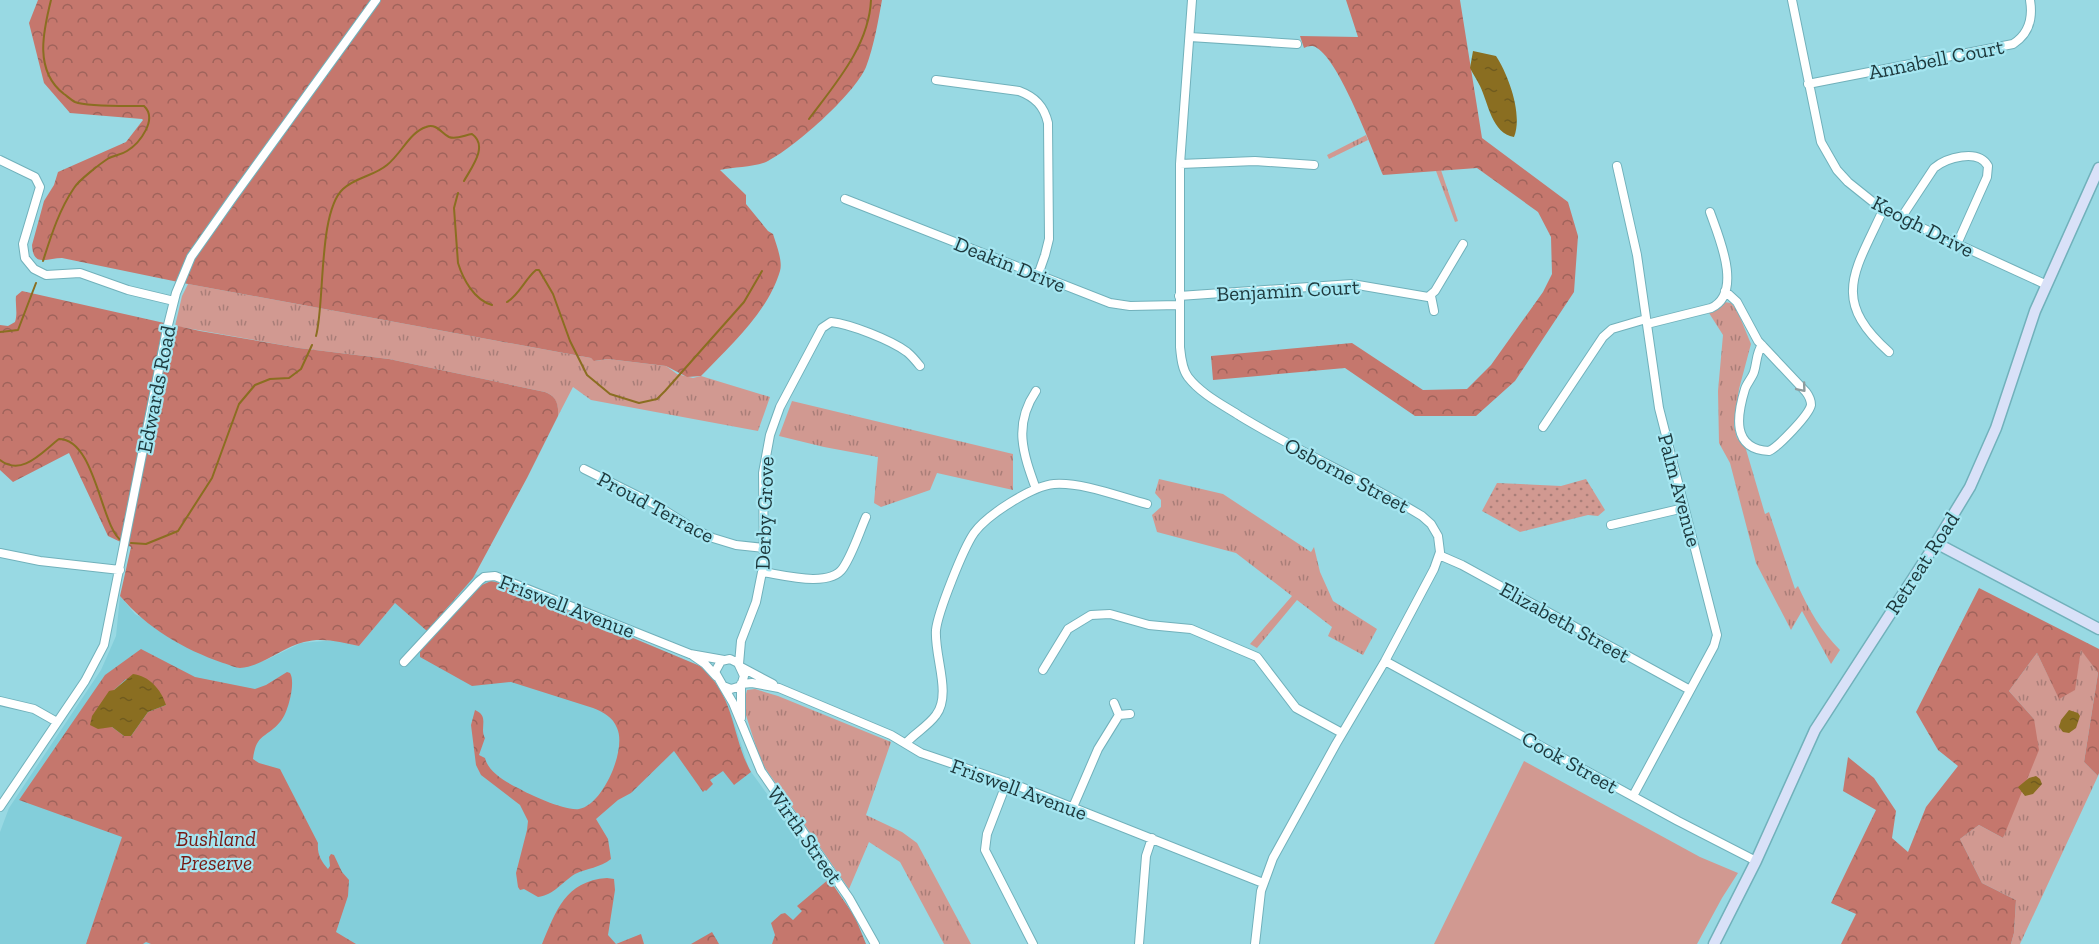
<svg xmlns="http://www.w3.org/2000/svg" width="2099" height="944" font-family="'Zilla Slab',serif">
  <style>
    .built { fill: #83ceda }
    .grass { fill: url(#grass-tufts) }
    .forest { fill: url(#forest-crowns); fill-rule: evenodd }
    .park { fill: url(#park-dots) }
    .pitch { fill: #d19991 }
    .water { fill: url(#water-ripples) }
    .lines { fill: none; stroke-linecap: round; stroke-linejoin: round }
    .stream { stroke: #8a6e21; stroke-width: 2 }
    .street-casing { stroke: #71b1bb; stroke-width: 10 }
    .secondary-casing { stroke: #71b1bb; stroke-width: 13 }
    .street { stroke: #fff; stroke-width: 8 }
    .secondary { stroke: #d9e1f8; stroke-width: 10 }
    .oneway { stroke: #8e9c9e }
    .labels { text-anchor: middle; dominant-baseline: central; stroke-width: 4.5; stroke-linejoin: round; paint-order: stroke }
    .street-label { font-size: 21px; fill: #1d383c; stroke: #a5e6f1 }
    .park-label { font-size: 21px; font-style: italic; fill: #771a14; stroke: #a5e6f1 }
  </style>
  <defs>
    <pattern id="grass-tufts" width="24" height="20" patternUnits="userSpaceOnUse" patternTransform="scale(1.5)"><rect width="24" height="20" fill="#d19991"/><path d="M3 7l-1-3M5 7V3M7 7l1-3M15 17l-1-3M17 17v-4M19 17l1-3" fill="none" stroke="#a97e78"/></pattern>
    <pattern id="forest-crowns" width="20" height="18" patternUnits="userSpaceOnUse" patternTransform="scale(1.5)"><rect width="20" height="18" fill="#c5776d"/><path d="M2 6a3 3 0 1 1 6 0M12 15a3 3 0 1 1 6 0" fill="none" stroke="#9f635b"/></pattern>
    <pattern id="park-dots" width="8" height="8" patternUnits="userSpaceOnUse" patternTransform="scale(1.5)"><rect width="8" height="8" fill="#d19991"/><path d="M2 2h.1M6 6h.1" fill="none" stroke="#a97e78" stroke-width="1.8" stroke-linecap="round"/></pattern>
    <pattern id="water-ripples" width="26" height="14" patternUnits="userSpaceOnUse" patternTransform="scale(1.5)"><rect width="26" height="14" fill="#8a6e21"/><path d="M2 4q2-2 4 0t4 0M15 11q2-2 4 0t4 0" fill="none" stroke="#705b1e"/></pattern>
  </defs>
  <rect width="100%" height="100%" fill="#98d9e3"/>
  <!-- built -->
  <path class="built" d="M475 574 504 584 700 666 712 678 729 706 749 769 844 901 855 917 866 944H0V832L9 808 101 670 116 636 120 596 135 614 239 668 266 660 301 643 336 640 359 646 395 603 473 578Z"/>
  <!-- grass -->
  <path class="grass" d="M1366 135 1368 140 1329 159 1327 155Z
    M1441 170 1458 221 1455 222 1436 171Z
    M188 284 591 358 595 361 608 359 666 366 677 374 693 378 701 376 770 397 758 431 591 400 573 387 558 416C559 405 556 396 545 392L389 359 299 348 175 326 182 296Z
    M1724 302 1731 303 1737 310 1751 344 1739 389 1734 426 1737 438 1745 446 1765 514 1769 512 1795 589 1798 586C1809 610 1821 631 1840 650L1831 664 1802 611 1791 630 1756 563 1730 463 1719 443 1718 391 1723 335 1709 313Z
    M792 401 1013 454V490L937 473 930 490 881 507 874 503 878 457 824 447 779 436Z
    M1159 479 1223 494 1311 552 1314 547 1320 572 1333 601 1377 629 1363 655 1328 636 1332 627 1297 600 1257 648 1250 644 1292 596 1236 553 1157 532 1152 515 1161 507V500L1155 493Z
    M2081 649 2098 673 2084 762 2098 776 2020 944H2011L2014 933 2016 900 1982 883 1960 839 1979 825 2003 838 2034 719 2009 691 2037 653 2059 698 2074 690Z
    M755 689 778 696 891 742 866 815 902 832 917 843 971 944H944L900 862 869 842 849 889 761 762 743 706 747 690Z"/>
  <!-- forest -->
  <path class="forest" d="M38 0H882C878 22 874 46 866 67 854 95 793 149 766 162 753 167 734 167 720 170L746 195V204L768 231 773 234C776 244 783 261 780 271 768 312 730 346 701 376L687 377 666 366 608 359 594 361 591 358 188 284 62 258C48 258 33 268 32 245L44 201 54 185 58 172 126 142 143 120 142 119 70 113 44 83 29 23Z
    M1346 0H1460L1482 138 1568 202 1578 236 1574 292 1515 381 1476 416H1415L1345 368 1213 380 1211 356 1352 343 1423 390 1467 389 1491 365 1543 292 1552 274 1551 237 1538 212 1477 168 1383 175C1371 147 1340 62 1317 48 1313 45 1308 46 1304 48L1300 36 1358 37Z
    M22 291 200 331 299 348 389 359 545 392C556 396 559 404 558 416L527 478 473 578 427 631 395 603 359 646C341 642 322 637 304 642 282 647 264 666 240 668 235 668 228 664 223 663 183 649 147 628 120 596L131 547 108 536 69 453 13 482 0 470V325L8 326 15 322C18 313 15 305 16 296Z
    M491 581 504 584 700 666C736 696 731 736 751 772L734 785 723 771 710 780 713 784 706 791 705 790 703 792 674 751 631 793 618 800 596 819 608 839 611 859C600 868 587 868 575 874 562 882 554 895 538 897L524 889 520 890 518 887 516 873 527 830 528 821 520 805 481 775 476 765 471 725 475 710C490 716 479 728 485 738L479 755 485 758C488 772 506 782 518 788 530 795 565 811 579 809 603 805 627 749 617 728 613 717 603 712 593 708L511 682 472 686 420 657V650L482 585Z
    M1979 588 2099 649V773L2098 776 2084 762 2098 673 2081 650 2075 690 2059 699 2037 653 2009 691 2034 719 2039 750 2003 838 1979 825 1960 839 1982 883 2016 900 2014 933 2011 944H1841L1856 914 1831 903 1876 810 1843 791 1848 757 1874 778 1896 811 1892 838 1908 852 1926 807 1958 766 1938 750 1916 712Z
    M141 649 195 677 255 689 266 685 287 672 290 673C296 682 288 714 280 722 267 738 256 733 253 759L259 763 280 769 318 843C317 854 321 861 328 869L330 866 329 857 331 854 334 855 342 872 349 880 348 896 336 932 356 944H151L146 942 143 944H86L122 837 19 800 105 675ZM126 679 166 705 148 712 131 736H124L112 727 114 690Z
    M607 878 614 879 615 890 608 935 616 944 641 934 644 944H542C556 911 565 881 607 878Z
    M829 879 855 917 866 944H772L775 935 771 923 781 914 785 913 793 920 802 911 797 906Z
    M712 932 719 944H691Z"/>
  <!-- park -->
  <path class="park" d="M1586 479 1605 510 1598 516 1588 515 1520 532 1482 511 1497 483 1561 486Z"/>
  <!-- pitch -->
  <path class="pitch" d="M1524 761 1700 857 1738 873 1722 898 1697 944H1434Z"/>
  <!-- water -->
  <path class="water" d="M1473 51 1496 56C1509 76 1523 115 1514 137 1492 134 1488 102 1480 86 1477 80 1473 74 1470 68Z
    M133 674C149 676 161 689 166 705L148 712 131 736H124L112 727 98 729 90 725 92 716 109 691 114 690Z
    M2069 710 2078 713 2080 716 2076 728 2069 733 2063 732 2059 727 2061 720Z
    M2036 776 2040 779 2042 784 2033 794 2025 796 2018 787 2029 778Z"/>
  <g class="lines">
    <!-- stream -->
    <path class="stream" d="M809 119C835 84 869 46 871 0
      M458 193 454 208 458 263C463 279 474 300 492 305
      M43 261C51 236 59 210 74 188 79 180 101 163 109 158 115 155 121 155 127 151 140 143 158 119 144 106 129 106 88 107 75 102 71 100 67 96 64 94 34 71 43 32 51 0
      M507 302C519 295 525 279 536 270H539L553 294 570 341 587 375 610 394 639 403 657 399 665 391 744 302 762 271
      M0 332 18 330 36 283
      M316 336C325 303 318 212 343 189 356 177 374 176 387 165 401 154 410 132 426 127 437 123 441 133 449 137 456 140 465 135 472 134 489 146 471 168 464 181
      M0 460C22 477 42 452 59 439 96 439 101 529 122 541
      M131 543 146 544 178 531 212 478 239 404 255 385 270 379 289 378 301 369 312 345"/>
    <defs>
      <path id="street" d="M1192 0 1180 164V347C1181 357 1182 369 1188 377 1201 394 1223 405 1240 416 1299 452 1363 480 1422 516L1431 524 1438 536 1440 552 1434 569 1385 661 1336 744 1273 858 1261 891 1255 944
        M1792 0 1821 142 1837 170 1848 182 1883 210 2047 285
        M1190 37 1297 44
        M936 80 1019 91C1035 97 1044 106 1048 123L1049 239 1045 255 1038 275
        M1808 84 2013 44C2029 34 2033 18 2030 0
        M0 160 35 177 40 187 23 244 25 258 34 269 46 275 80 273 128 290 174 301
        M1180 164 1255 161 1314 165
        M1617 166 1637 255 1659 408 1717 635 1714 646 1633 796
        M845 199 1110 303 1130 306 1179 305
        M1883 210C1856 270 1829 299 1889 352
        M1901 218 1934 168C1946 158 1978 148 1988 166L1987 177 1957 244
        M1725 291 1737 302 1758 341 1806 392C1809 396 1811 400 1811 405 1809 415 1778 447 1769 451 1731 449 1737 415 1745 389 1747 383 1752 378 1754 372 1757 363 1756 353 1762 345
        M1179 296 1352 284 1428 297 1435 291 1463 244
        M1431 296 1434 311
        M1647 324 1711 308C1744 293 1718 235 1710 212
        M1543 427 1603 337 1612 329 1646 319
        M584 469 656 505 694 529 713 538 736 545 765 548
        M1036 489C1023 453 1013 425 1036 391
        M1611 525 1684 508
        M0 553 40 561 120 570
        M1439 555 1462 565 1690 690
        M763 572C783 575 830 588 843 568 853 553 859 533 866 517
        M692 655 705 664 716 676
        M730 659 738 663 744 676 741 686 731 689 723 686 715 672 721 661Z
        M1385 661 1678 821 1756 861
        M404 662 479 581 484 577 495 576 690 654 724 660
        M739 664 741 641 756 602 764 562 763 473 770 435 780 407 822 328 831 322C850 324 891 340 907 352 912 356 916 361 920 366
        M741 667 773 684
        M1043 670 1068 629 1091 615 1110 614 1149 625 1191 629 1257 657 1296 708 1342 733
        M741 684 752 683 779 688 891 735 921 753 1021 787 1263 883
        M723 686 733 703 761 771 849 898 875 944
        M0 701 34 709 57 722
        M1114 703 1119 715 1130 714
        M741 718V686
        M906 743C915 733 928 726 936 715 952 694 934 656 936 630 938 612 963 549 974 533 987 515 1032 486 1054 484 1083 482 1120 497 1147 504
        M1007 782 987 834 985 850 1033 944
        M0 807 85 681 104 645 167 329 176 293 191 257 234 196 376 0
        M1073 807 1098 749 1119 715
        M1139 944 1146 856 1152 838"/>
      <path id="secondary" d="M1936 543 2099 629
        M1714 944 1756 861 1815 730 1936 543 1970 487 1996 428 2035 311 2099 168"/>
    </defs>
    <!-- street casing -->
    <use href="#street" class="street-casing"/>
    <!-- secondary casing -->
    <use href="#secondary" class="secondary-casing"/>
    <!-- street -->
    <use href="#street" class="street"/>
    <!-- secondary -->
    <use href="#secondary" class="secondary"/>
  </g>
  <!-- one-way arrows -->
  <defs><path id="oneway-chevron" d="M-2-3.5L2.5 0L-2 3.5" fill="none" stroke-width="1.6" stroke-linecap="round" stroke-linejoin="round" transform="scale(1.5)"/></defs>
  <use class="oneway" href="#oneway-chevron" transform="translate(1802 388) rotate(50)"/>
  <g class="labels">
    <!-- street labels -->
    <g class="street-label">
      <text transform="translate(1936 59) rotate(-11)">Annabell Court</text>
      <text transform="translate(1923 226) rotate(27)">Keogh Drive</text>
      <text transform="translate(1010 264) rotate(22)">Deakin Drive</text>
      <text transform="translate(1288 290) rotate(-3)">Benjamin Court</text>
      <text transform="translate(156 389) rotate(-79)">Edwards Road</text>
      <text transform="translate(1347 475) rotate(28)">Osborne Street</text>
      <text transform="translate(1680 490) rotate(75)">Palm Avenue</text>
      <text transform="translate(656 507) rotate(28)">Proud Terrace</text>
      <text transform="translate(764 513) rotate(-88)">Derby Grove</text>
      <text transform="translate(1922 563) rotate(-57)">Retreat Road</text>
      <text transform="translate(567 606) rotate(21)">Friswell Avenue</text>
      <text transform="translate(1565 622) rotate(29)">Elizabeth Street</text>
      <text transform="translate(1570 762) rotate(29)">Cook Street</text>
      <text transform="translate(1019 789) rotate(20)">Friswell Avenue</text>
      <text transform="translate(805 835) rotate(55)">Wirth Street</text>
    </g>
    <!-- park labels -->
    <g class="park-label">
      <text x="216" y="838">Bushland<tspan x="216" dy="24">Preserve</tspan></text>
    </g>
  </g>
</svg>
